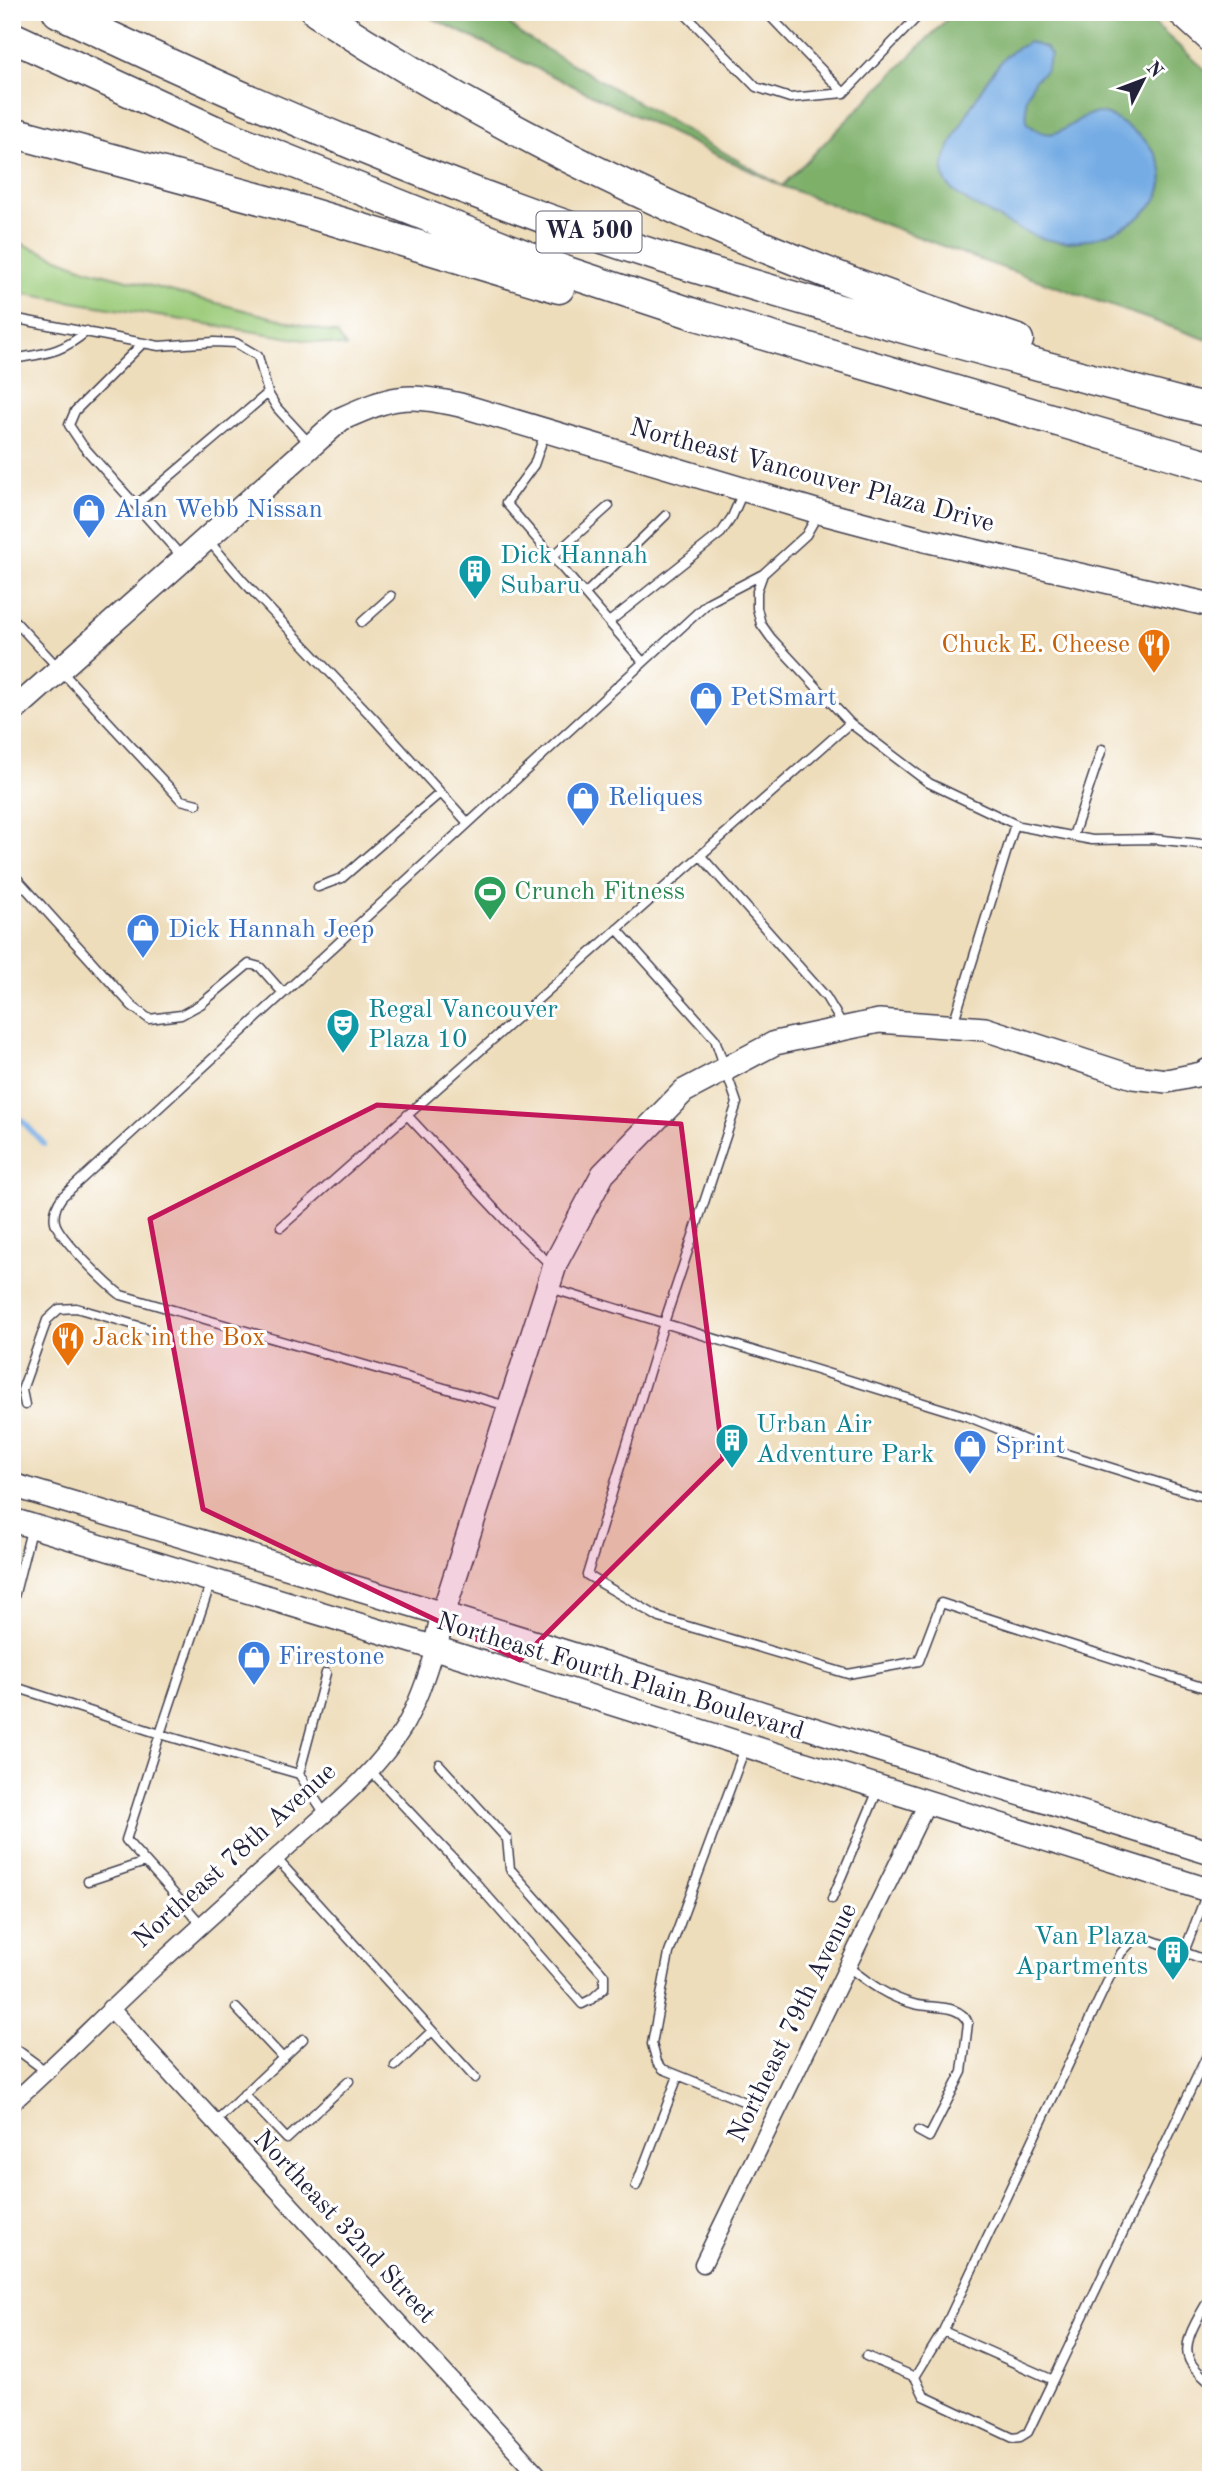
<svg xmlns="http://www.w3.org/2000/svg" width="1223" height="2492" font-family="'Old Standard TT',serif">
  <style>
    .green { fill: #9dcc7b; stroke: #60775b; stroke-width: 2 }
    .forest { fill: #7eb06b; stroke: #506953; stroke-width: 2 }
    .water { fill: #74ace4; stroke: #4b6790; stroke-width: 2 }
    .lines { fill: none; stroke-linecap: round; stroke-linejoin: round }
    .stream { stroke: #74ace4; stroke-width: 6 }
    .lane-casing { stroke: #413e4e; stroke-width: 11 }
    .street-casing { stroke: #413e4e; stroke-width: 19 }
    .secondary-casing { stroke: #413e4e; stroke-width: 26 }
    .highway-casing { stroke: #413e4e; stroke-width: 33 }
    .lane { stroke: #fff; stroke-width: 8 }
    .street { stroke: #fff; stroke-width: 16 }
    .secondary { stroke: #fff; stroke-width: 23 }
    .highway { stroke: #fff; stroke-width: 30 }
    .marked { fill: #c2185b; fill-opacity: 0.2; stroke: #c2185b; stroke-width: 5; stroke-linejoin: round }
    .labels { text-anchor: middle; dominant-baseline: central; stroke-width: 6; stroke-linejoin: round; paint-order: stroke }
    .shield { fill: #fff; stroke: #646476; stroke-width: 2 }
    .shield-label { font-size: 24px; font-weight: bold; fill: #22223b }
    .street-label { font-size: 26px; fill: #22223b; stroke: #fff }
    .shop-label { font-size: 26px; fill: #366cbe; stroke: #fff; text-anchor: start }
    .culture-label { font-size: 26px; fill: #0d838f; stroke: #fff; text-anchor: start }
    .food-label { font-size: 26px; fill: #c56008; stroke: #fff; text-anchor: end }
    .leisure-label { font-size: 26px; fill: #27864d; stroke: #fff; text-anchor: start }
  </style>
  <rect width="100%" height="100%" fill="#fff"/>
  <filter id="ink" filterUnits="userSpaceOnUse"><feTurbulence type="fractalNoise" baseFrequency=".0143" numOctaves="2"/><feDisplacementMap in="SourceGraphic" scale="14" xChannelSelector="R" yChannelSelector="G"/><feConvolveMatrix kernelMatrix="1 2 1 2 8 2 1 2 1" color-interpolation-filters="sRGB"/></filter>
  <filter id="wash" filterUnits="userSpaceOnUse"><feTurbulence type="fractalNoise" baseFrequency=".00686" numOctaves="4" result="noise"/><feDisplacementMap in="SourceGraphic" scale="28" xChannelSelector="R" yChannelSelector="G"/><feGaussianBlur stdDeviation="1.57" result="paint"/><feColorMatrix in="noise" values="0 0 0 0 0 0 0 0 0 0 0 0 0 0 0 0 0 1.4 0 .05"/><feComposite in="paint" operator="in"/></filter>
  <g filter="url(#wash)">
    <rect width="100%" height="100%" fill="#edb"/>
    <!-- green -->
    <path class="green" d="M12 240 89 270 337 334 346 347 12 292Z"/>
    <!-- forest -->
    <path class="forest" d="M419 12H496L522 35 782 186 954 12H1141L1211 75V341L972 257 782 186Z"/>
    <!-- water -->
    <path class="water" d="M1029 42 1046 48 1051 55 1046 70 1034 81 1026 98 1027 123C1060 152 1073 112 1099 113 1111 113 1140 135 1148 144 1196 199 1115 242 1066 242 1038 242 1011 225 987 212 937 186 933 177 960 127 971 106 990 73 1006 56 1012 50 1022 46 1029 42Z"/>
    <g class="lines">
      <!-- stream -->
      <path class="stream" d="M12 1110 44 1144"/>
    </g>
  </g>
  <g filter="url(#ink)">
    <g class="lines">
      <defs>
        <path id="lane" d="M683 12 756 87 790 98 844 93
          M766 12 844 93 922 12
          M12 318 159 346 214 342 236 343 258 356 268 393 277 408 310 444
          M143 343 75 411 69 425 83 446 183 558
          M12 359C46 353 60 354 87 331
          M545 433 534 465 506 503 643 662
          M136 505 268 393
          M818 514 806 535 763 574 757 591V608L761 624 771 638 850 723 929 783 1019 826 1092 840 1154 839 1211 845
          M208 540 244 582 377 722 468 823
          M552 557 609 506
          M585 594 666 515
          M12 618 181 800 197 804
          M362 622 391 596
          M609 622 721 533 732 517 743 492
          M1073 836 1102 749
          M700 855 826 997 844 1027
          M12 873 132 1006 149 1019 181 1015 201 1004 249 964 260 967 283 993
          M318 887 342 878 440 793
          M617 929 715 1039 737 1103 664 1323 587 1575 660 1618 848 1674 919 1661 941 1603 1211 1690
          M953 1024 1015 824
          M407 1115 518 1234 552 1266
          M281 1227 850 723
          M550 1288 969 1417 1035 1444 1211 1499
          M25 1405 22 1390 47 1320 59 1309 76 1308 149 1329
          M507 1406 121 1295C108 1285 58 1237 55 1222 53 1212 57 1204 62 1197L709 602 763 574
          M12 1605 31 1530
          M12 1686 160 1734 211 1582
          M745 1748 669 1953 652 2044 657 2062 663 2069 755 2106
          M370 1770 469 1875 582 2004 592 1999 604 1988V1975L510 1869 507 1839 439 1764
          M299 1774 326 1673
          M276 1858 475 2078
          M88 1881 145 1862
          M832 1899 878 1790
          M202 1925 126 1840 160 1734 299 1774 325 1814
          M1184 1952 1207 1893
          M1211 1962 1148 1939 1133 1940 1121 1953 943 2331 1053 2380 1211 2047
          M847 1966C869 1983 887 1997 914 2004 932 2009 960 2003 968 2023L962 2072 929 2137 918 2131
          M236 2008 283 2058
          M12 2046 47 2072
          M395 2066 432 2031
          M244 2094 287 2139 349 2081
          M215 2122 303 2039
          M636 2186 678 2076
          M1211 2295C1202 2313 1178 2343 1191 2363 1196 2371 1205 2378 1211 2384
          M866 2356 915 2377 924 2396 1013 2438 1020 2437 1028 2432 1053 2380
          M915 2377 943 2331"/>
        <path id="street" d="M110 2008 543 2480
          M12 2103C63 2058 109 2009 159 1964 205 1922 251 1880 297 1839 335 1805 378 1770 404 1727 418 1702 427 1676 435 1648
          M703 2264 927 1803"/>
        <path id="secondary" d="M1178 12 1211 42
          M12 712 341 419C393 396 404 393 460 405L819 512 925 540 1211 605
          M12 1485 443 1614 1211 1853
          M12 1520 435 1648 1211 1891
          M435 1648 443 1614 556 1262 603 1174 684 1091 775 1043 879 1021 985 1029 1133 1077 1167 1081 1201 1074 1211 1069"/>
        <path id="highway" d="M58 12C253 105 454 192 661 257 842 313 1027 362 1211 411
          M317 12C534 155 771 261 1018 340
          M12 37 213 130 564 271 700 316 1211 466
          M12 132 286 206 559 288"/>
      </defs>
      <!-- lane casing -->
      <use href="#lane" class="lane-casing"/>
      <!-- street casing -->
      <use href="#street" class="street-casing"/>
      <!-- secondary casing -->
      <use href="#secondary" class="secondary-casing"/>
      <!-- highway casing -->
      <use href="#highway" class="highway-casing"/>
      <!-- lane -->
      <use href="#lane" class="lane"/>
      <!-- street -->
      <use href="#street" class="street"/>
      <!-- secondary -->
      <use href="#secondary" class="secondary"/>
      <!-- highway -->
      <use href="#highway" class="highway"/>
    </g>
  </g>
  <!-- marked area -->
  <path class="marked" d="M377 1105 681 1124 723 1458 520 1660 203 1509 150 1219Z"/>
  <!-- icons -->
  <defs>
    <symbol id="shop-pin" viewBox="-11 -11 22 30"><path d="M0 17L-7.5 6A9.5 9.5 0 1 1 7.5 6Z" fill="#3f7fe0" stroke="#fff"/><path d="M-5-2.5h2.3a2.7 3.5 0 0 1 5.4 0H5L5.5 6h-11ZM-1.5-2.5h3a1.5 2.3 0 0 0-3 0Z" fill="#fff"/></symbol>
    <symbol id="building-pin" viewBox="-11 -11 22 30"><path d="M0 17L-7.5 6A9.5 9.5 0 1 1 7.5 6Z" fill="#0f9aa8" stroke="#fff"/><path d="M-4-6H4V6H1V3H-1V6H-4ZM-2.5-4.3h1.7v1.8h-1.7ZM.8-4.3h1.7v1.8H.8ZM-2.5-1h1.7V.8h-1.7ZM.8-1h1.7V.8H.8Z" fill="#fff"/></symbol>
    <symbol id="restaurant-pin" viewBox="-11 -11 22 30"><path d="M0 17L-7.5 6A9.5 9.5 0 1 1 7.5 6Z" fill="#e8710a" stroke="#fff"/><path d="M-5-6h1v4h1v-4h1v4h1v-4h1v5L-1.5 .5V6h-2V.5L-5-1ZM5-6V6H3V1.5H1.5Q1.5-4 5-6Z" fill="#fff"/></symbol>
    <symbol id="stadium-pin" viewBox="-11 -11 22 30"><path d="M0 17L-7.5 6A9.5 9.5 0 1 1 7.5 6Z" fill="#2e9e5b" stroke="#fff"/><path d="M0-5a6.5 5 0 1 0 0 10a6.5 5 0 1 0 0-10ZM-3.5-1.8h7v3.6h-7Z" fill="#fff"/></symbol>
    <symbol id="theatre-pin" viewBox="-11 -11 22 30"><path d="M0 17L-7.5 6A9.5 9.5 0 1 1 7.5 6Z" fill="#0f9aa8" stroke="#fff"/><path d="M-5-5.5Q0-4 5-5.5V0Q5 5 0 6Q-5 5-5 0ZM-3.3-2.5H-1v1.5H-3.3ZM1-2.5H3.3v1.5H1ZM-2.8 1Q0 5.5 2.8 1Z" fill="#fff"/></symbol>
  </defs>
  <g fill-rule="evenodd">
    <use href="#shop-pin" x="70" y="491" width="38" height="52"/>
    <use href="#building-pin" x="456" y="552" width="38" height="52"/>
    <use href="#restaurant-pin" x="1135" y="626" width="38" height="52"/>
    <use href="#shop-pin" x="687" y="679" width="38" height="52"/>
    <use href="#shop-pin" x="564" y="779" width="38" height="52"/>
    <use href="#stadium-pin" x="471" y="873" width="38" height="52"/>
    <use href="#shop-pin" x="124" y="911" width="38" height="52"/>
    <use href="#theatre-pin" x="324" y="1006" width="38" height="52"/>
    <use href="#restaurant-pin" x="49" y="1319" width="38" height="52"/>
    <use href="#building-pin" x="713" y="1421" width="38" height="52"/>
    <use href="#shop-pin" x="951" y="1427" width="38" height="52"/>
    <use href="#shop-pin" x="235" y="1638" width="38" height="52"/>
    <use href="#building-pin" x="1154" y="1933" width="38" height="52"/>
  </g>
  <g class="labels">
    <!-- shield labels -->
    <rect class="shield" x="536.5" y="211.5" width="105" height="41" rx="5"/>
    <g class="shield-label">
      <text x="589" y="232">WA 500</text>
    </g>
    <!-- street labels -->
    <g class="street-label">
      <text transform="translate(812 476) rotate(15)">Northeast Vancouver Plaza Drive</text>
      <text transform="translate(620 1677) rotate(17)">Northeast Fourth Plain Boulevard</text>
      <text transform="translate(235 1856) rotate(-42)">Northeast 78th Avenue</text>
      <text transform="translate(793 2023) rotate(-64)">Northeast 79th Avenue</text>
      <text transform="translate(344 2227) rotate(47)">Northeast 32nd Street</text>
    </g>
    <!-- shop labels -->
    <g class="shop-label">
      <text x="114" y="510">Alan Webb Nissan</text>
      <text x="730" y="698">PetSmart</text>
      <text x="608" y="798">Reliques</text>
      <text x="168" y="930">Dick Hannah Jeep</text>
      <text x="995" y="1446">Sprint</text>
      <text x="278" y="1657">Firestone</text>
    </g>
    <!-- culture labels -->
    <g class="culture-label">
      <text x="500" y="556">Dick Hannah<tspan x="500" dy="30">Subaru</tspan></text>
      <text x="368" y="1010">Regal Vancouver<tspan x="368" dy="30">Plaza 10</tspan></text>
      <text x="756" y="1425">Urban Air<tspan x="756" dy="30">Adventure Park</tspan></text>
      <text x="1148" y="1937" text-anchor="end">Van Plaza<tspan x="1148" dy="30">Apartments</tspan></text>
    </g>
    <!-- food labels -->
    <g class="food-label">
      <text x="1130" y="645">Chuck E. Cheese</text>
      <text x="92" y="1338" text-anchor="start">Jack in the Box</text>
    </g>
    <!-- leisure labels -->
    <g class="leisure-label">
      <text x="514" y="892">Crunch Fitness</text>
    </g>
  </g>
  <!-- margin -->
  <rect width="1223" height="2492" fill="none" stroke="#fff" stroke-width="42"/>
  <!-- north arrow -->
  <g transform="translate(1143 80) rotate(48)" stroke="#ffffff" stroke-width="5" paint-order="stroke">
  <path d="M0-5L12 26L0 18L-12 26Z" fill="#22223b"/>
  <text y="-10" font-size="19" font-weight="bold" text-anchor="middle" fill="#22223b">N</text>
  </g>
</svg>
